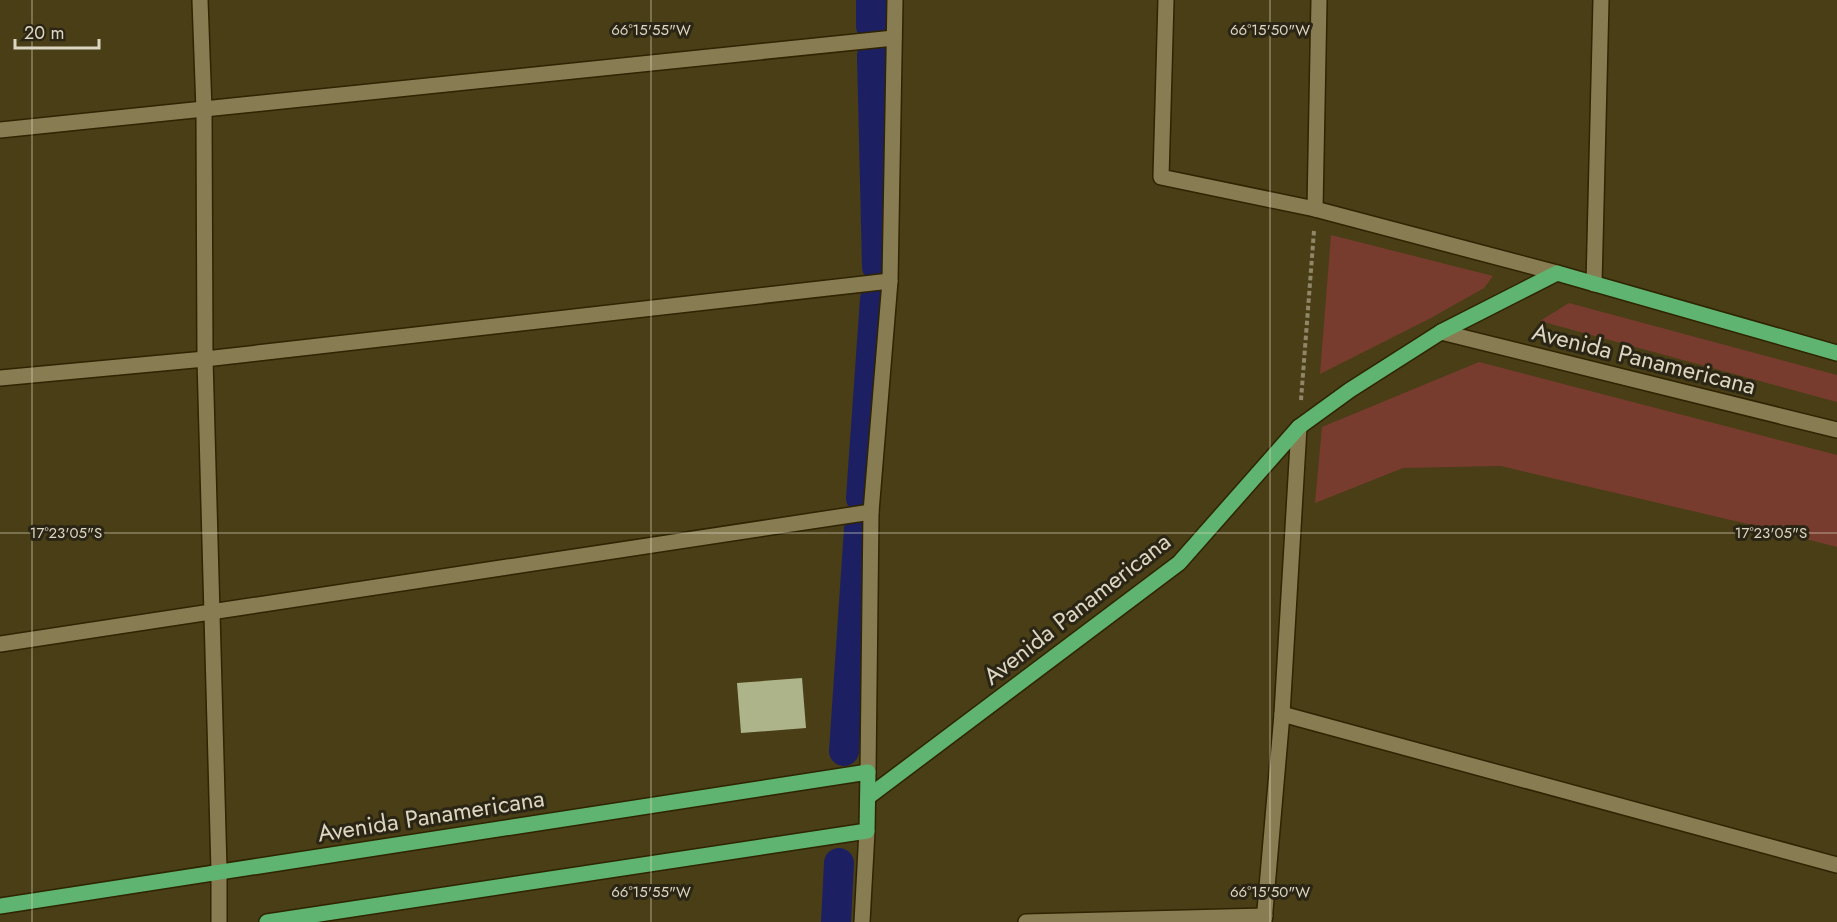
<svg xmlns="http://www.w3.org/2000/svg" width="1837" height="922" viewBox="0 0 1837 922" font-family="Jost,sans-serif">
<rect width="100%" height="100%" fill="#493e16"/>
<g fill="#783c2f">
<polygon points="1331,235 1493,276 1484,288 1431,318 1320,374"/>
<polygon points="1569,303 1837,375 1837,402 1540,321"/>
<polygon points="1479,362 1837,455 1837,547 1752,525 1501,466 1403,468 1315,503 1322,427"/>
</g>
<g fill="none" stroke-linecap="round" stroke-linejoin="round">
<g stroke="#1c2063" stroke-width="30">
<polyline points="871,26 871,0"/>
<polyline points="872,56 877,267"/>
<polyline points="861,498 875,299"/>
<polyline points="844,751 859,529"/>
<polyline points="836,922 839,863"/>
</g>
</g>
<polygon fill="#aeb489" points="802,678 806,728 741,733 737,683"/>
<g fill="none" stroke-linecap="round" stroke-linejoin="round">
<defs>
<g id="minor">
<polyline points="200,0 204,110 205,359 219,870 219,922"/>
<polyline points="1166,0 1161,177 1315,209 1557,273"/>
<polyline points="0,130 894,38"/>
<polyline points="1315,209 1319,0"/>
<polyline points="1594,284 1601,0"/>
<polyline points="1441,332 1837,430"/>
<polyline points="0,378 205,359 890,281"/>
<polyline points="0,644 871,512"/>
<polyline points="1282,714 1837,865"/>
<polyline points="868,772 871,512 890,281 895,0"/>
<polyline points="862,922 867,831"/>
<polyline points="1026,922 1265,916"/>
<polyline points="1264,922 1282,714 1299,427"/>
</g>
<g id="major">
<polyline points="868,797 1179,563 1299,427 1350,390 1441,332 1557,273 1837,353"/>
<polyline points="0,906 868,772 867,831 267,922"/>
</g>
</defs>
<use href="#minor" stroke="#2f2400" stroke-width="18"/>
<use href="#major" stroke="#2f2400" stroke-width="18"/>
<polyline stroke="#908768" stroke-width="4" stroke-dasharray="4.5 3" stroke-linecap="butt" points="1301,400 1314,231"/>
<use href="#minor" stroke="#887c53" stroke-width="15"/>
<use href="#major" stroke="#5eb470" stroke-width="15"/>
</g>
<path fill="none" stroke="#dcd6c1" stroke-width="1.5" stroke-opacity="0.45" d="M32,0v922M651,0v922M1270,0v922M0,533h1837"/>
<g text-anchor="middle" stroke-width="6" stroke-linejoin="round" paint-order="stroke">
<g font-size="24" fill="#dcd6c1" stroke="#2a2515">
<text transform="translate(1644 359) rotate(14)" y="8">Avenida Panamericana</text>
<text transform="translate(1077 609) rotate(-38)" y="8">Avenida Panamericana</text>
<text transform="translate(431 816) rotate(-9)" y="8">Avenida Panamericana</text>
</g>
</g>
<g font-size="15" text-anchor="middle" fill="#dcd6c1" stroke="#2a2515" stroke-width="6" stroke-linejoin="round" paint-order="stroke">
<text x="651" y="35">66°15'55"W</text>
<text x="1270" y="35">66°15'50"W</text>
<text x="66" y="538">17°23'05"S</text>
<text x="1771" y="538">17°23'05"S</text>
<text x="651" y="897">66°15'55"W</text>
<text x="1270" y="897">66°15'50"W</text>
</g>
<path d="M15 39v9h84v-9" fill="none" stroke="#dcd6c1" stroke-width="3"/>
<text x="24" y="39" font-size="18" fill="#dcd6c1" stroke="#2a2515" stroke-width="4.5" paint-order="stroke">20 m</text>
</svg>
